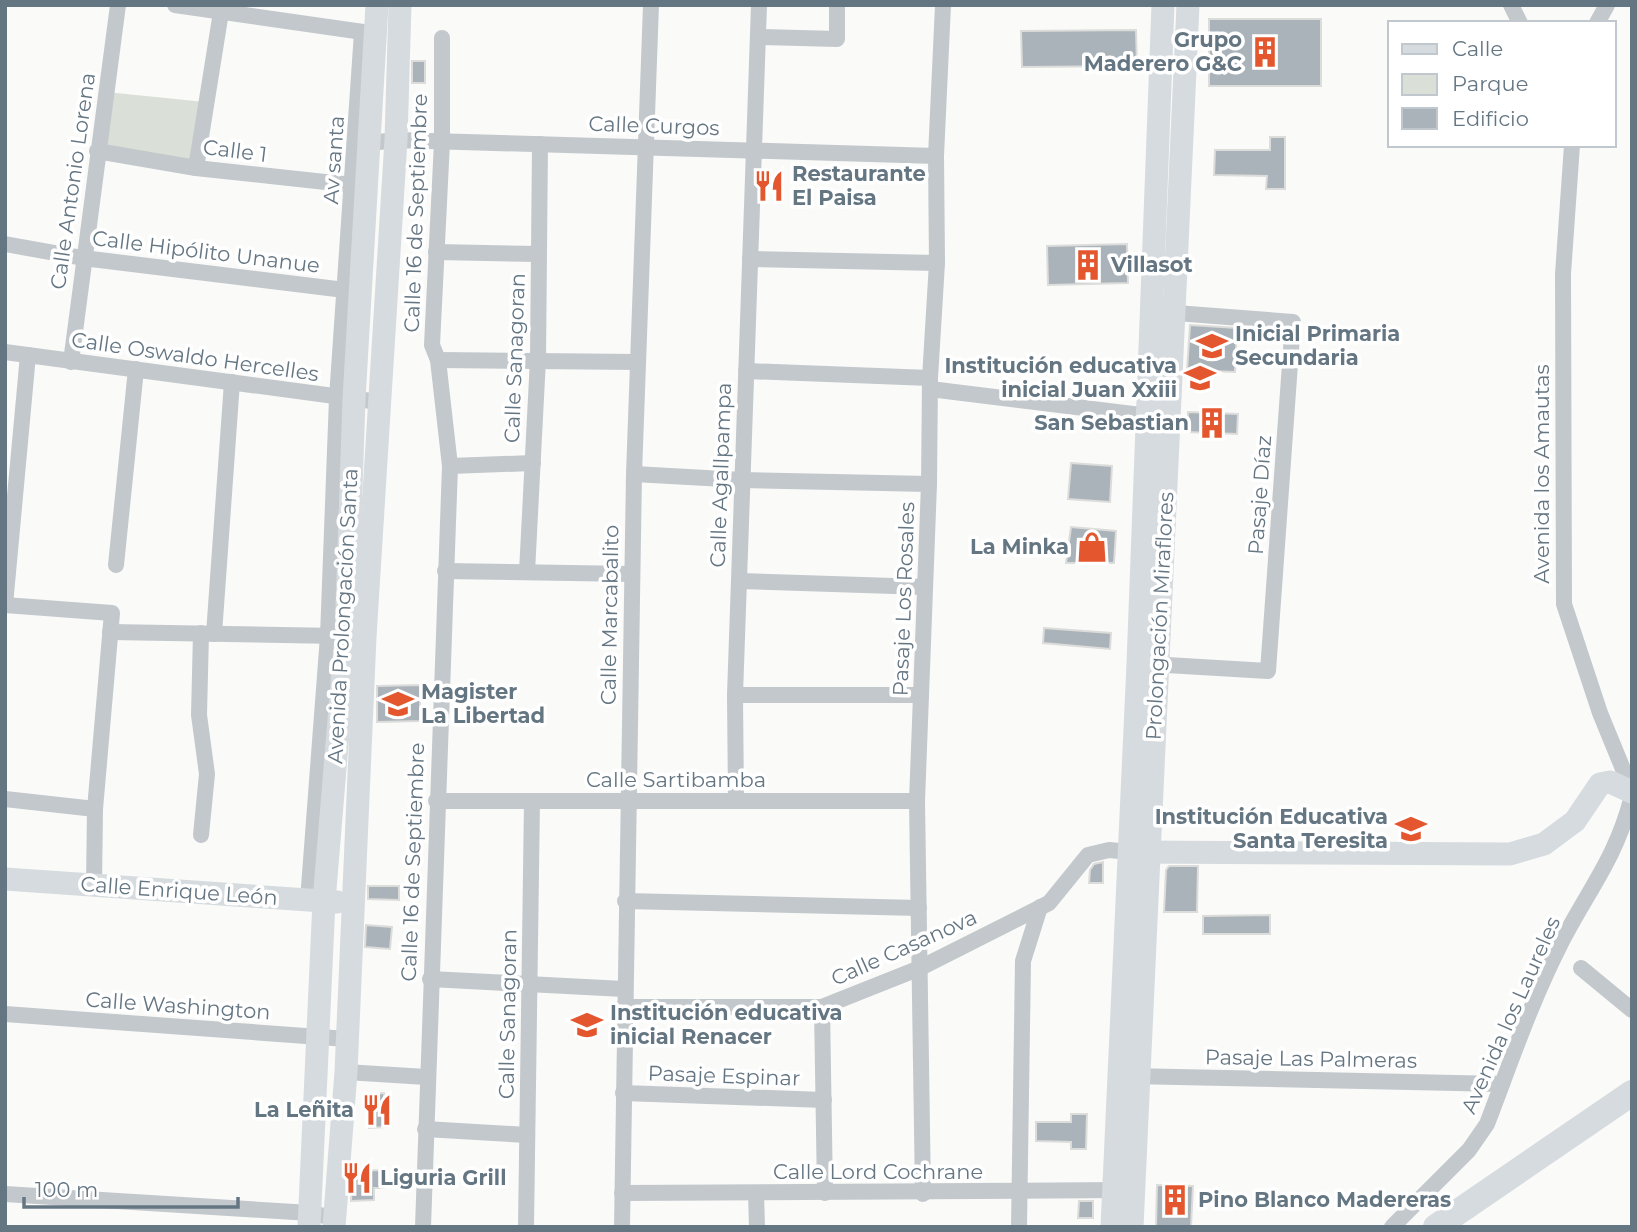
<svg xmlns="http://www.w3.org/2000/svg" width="1637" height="1232" viewBox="0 0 1637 1232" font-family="Montserrat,sans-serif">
<rect width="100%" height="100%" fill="#fafaf8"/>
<polygon fill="#dadfd7" points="106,92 205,102 196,168 97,151"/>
<g fill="#aab3b9" stroke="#dcdcda" stroke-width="2">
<rect x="1209" y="19" width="112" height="67"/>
<polygon points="1136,30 1137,66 1022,67 1021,31"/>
<rect x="412" y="61" width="13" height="22"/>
<polygon points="1270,137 1285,137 1285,189 1266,189 1267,176 1214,175 1215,150 1270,150"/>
<polygon points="1127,244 1128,283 1048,285 1047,246"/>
<polygon points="1190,325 1237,328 1235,372 1187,370"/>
<polygon points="1188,412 1238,414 1237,434 1187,432"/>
<polygon points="1071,463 1112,466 1110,502 1068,499"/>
<polygon points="1071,527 1116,531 1114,563 1066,563"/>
<polygon points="1044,628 1111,633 1110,649 1043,643"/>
<polygon points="420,685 420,721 377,722 377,686"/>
<polygon points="1103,862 1103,883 1089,883 1090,870 1094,864"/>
<polygon points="1169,866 1198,866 1197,912 1164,912 1166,870"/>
<polygon points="368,886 399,886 399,900 368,899"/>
<polygon points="1270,915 1270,934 1203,934 1203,916"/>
<polygon points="366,925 392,927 390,949 365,947"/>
<polygon points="384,1093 386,1127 369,1128 368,1094"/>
<polygon points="1071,1114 1087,1114 1086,1149 1071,1149 1071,1142 1036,1141 1036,1122 1071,1122"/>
<polygon points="383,1170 384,1188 374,1188 374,1200 351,1201 352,1171"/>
<polygon points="1157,1185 1193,1186 1191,1227 1156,1227"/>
<polygon points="1079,1201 1093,1201 1093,1218 1078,1218"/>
</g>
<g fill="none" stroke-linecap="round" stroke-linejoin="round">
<g stroke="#c3c8cc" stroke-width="16">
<polyline points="175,5 370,33"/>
<polyline points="1511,5 1520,23"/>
<polyline points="1597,23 1607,5"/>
<polyline points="758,37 837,39 837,5"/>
<polyline points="370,143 396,140 936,156"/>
<polyline points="1572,145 1563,274 1564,604 1600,713 1632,791"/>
<polyline points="97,151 196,168 362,186"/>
<polyline points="196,168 221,12"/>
<polyline points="5,244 83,258 353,291"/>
<polyline points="436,252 539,254"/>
<polyline points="750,259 937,263"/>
<polyline points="5,352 379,402"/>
<polyline points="438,360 638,362"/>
<polyline points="71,362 118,5"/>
<polyline points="746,371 930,378"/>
<polyline points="930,389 1157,417"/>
<polyline points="450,466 533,463"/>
<polyline points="634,474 742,480 929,484"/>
<polyline points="116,565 136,369"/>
<polyline points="445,571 632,574"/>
<polyline points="527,572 538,359 540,144"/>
<polyline points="739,581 925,587"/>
<polyline points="5,605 112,613 95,809 94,885"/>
<polyline points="5,605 28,355"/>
<polyline points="110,632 338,636"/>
<polyline points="214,634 232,382"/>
<polyline points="1150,664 1268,671 1293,322 1176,313"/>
<polyline points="735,695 921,695"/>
<polyline points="5,799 95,809"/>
<polyline points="436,801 917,801"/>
<polyline points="736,801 735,695 759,5"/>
<polyline points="201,835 207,774 199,715 201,633"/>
<polyline points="308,900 328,636 337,398 362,32"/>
<polyline points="625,901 919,908"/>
<polyline points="1581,968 1632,1010"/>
<polyline points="430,979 624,989"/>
<polyline points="623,1007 822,1007 920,968 1049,903 1088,855 1109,850 1130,852"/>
<polyline points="822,1007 825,1193"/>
<polyline points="5,1014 347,1039"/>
<polyline points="346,1072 426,1077"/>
<polyline points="1130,1076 1502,1084"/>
<polyline points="623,1093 824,1100"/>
<polyline points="425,1129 527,1135"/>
<polyline points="622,1193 1124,1190"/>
<polyline points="756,1193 757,1227"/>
<polyline points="5,1194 310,1213 335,1218"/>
<polyline points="923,1194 917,801 929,484 930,378 937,263 936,156 943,5"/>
<polyline points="423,1227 450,466 438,360 432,345 442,142 442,38"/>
<polyline points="526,1227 532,801"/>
<polyline points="622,1227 634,474 651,5"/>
<polyline points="1019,1227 1023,961 1040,907"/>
<path d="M1392,1227l77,-77 18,-26c23,-60 44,-122 73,-179 28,-55 56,-86 72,-149"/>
</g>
<g stroke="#d6dbdf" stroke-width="23">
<polyline points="1133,852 1510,854 1544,844 1575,821 1600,784 1610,782 1632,792"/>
<polyline points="5,879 337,902"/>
<polyline points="309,1227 324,901 346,636 354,399 377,5"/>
<polyline points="334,1227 346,1072 365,637 396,140 400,5"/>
<polyline points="1112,1227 1138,664 1163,5"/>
<polyline points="1132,1227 1188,5"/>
</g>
<polyline stroke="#d6dbdf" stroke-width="26" points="1436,1227 1632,1093"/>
</g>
<defs>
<symbol id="building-bare" viewBox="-9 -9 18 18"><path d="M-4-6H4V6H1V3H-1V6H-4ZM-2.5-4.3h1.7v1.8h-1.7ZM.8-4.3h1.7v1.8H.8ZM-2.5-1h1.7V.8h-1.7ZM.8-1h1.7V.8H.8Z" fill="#e4572e" stroke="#fff" stroke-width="2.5" paint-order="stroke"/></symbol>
<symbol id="restaurant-bare" viewBox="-9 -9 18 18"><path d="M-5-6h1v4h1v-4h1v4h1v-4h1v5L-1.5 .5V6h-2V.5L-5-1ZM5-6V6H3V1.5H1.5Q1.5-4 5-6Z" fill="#e4572e" stroke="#fff" stroke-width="2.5" paint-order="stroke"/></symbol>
<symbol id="school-bare" viewBox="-9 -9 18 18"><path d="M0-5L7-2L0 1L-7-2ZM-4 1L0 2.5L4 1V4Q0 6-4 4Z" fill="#e4572e" stroke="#fff" stroke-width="2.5" paint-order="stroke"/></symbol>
<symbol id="shop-bare" viewBox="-9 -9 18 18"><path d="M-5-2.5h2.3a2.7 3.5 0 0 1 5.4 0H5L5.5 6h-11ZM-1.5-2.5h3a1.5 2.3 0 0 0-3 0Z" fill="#e4572e" stroke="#fff" stroke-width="2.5" paint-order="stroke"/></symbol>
</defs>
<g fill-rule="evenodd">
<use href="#building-bare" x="1243" y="30" width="44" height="44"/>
<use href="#restaurant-bare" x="747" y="164" width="44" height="44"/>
<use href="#building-bare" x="1066" y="243" width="44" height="44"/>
<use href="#school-bare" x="1190" y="324" width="44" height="44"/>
<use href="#school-bare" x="1178" y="356" width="44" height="44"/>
<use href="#building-bare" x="1190" y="401" width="44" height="44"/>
<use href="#shop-bare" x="1070" y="525" width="44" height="44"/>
<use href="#school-bare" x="376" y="682" width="44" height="44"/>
<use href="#school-bare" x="1389" y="807" width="44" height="44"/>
<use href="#school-bare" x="565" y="1003" width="44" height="44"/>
<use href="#restaurant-bare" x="355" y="1088" width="44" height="44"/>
<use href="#restaurant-bare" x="335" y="1156" width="44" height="44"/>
<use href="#building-bare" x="1153" y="1178" width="44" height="44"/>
</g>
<g text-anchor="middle" stroke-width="7" stroke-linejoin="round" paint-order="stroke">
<g font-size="21" font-weight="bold" fill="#657683" stroke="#fff" text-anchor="start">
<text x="1242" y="47" text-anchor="end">Grupo<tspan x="1242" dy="24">Maderero G&amp;C</tspan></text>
<text x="792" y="181">Restaurante<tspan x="792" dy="24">El Paisa</tspan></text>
<text x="1111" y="272">Villasot</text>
<text x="1235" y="341">Inicial Primaria<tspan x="1235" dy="24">Secundaria</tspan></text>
<text x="1177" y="373" text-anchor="end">Institución educativa<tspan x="1177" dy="24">inicial Juan Xxiii</tspan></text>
<text x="1189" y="430" text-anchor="end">San Sebastian</text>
<text x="1069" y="554" text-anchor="end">La Minka</text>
<text x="421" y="699">Magister<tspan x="421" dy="24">La Libertad</tspan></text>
<text x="1388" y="824" text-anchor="end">Institución Educativa<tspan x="1388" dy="24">Santa Teresita</tspan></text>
<text x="610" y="1020">Institución educativa<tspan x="610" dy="24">inicial Renacer</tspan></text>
<text x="354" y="1117" text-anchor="end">La Leñita</text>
<text x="380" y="1185">Liguria Grill</text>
<text x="1198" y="1207">Pino Blanco Madereras</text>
</g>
<g font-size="21" fill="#657683" stroke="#fff">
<text transform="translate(654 126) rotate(2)" y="7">Calle Curgos</text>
<text transform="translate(235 151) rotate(7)" y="7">Calle 1</text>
<text transform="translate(334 160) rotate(-86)" y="7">Av santa</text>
<text transform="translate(73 181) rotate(-82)" y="7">Calle Antonio Lorena</text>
<text transform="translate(416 213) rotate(-88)" y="7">Calle 16 de Septiembre</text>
<text transform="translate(206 252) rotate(7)" y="7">Calle Hipólito Unanue</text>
<text transform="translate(195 357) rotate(8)" y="7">Calle Oswaldo Hercelles</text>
<text transform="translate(515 358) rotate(-88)" y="7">Calle Sanagoran</text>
<text transform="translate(1542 474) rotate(-90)" y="7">Avenida los Amautas</text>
<text transform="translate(721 475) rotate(-88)" y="7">Calle Agallpampa</text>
<text transform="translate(1260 495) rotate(-86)" y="7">Pasaje Díaz</text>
<text transform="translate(904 599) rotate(-88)" y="7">Pasaje Los Rosales</text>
<text transform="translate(610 615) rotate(-89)" y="7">Calle Marcabalito</text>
<text transform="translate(343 616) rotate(-87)" y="7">Avenida Prolongación Santa</text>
<text transform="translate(1160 616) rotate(-87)" y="7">Prolongación Miraflores</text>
<text x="676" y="787">Calle Sartibamba</text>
<text transform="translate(413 862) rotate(-88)" y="7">Calle 16 de Septiembre</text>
<text transform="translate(179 891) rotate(4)" y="7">Calle Enrique León</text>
<text transform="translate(904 948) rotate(-24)" y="7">Calle Casanova</text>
<text transform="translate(178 1006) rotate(4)" y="7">Calle Washington</text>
<text transform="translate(508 1014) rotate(-89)" y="7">Calle Sanagoran</text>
<text transform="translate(1511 1015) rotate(-66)" y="7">Avenida los Laureles</text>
<text transform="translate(1311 1059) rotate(1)" y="7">Pasaje Las Palmeras</text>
<text transform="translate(724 1076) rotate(2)" y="7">Pasaje Espinar</text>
<text x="878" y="1179">Calle Lord Cochrane</text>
</g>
</g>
<rect width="1637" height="1232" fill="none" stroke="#657683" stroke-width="14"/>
<rect x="1388" y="21" width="228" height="126" fill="#ffffff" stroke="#c1c8cd" stroke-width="2"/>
<rect x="1402" y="44" width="35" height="10" fill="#d6dbdf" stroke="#c1c8cd" stroke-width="2"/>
<text x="1452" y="56" font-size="21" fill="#657683">Calle</text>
<rect x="1402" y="74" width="35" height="21" fill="#dadfd7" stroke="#c1c8cd" stroke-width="2"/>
<text x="1452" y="91" font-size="21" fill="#657683">Parque</text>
<rect x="1402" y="108" width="35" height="21" fill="#aab3b9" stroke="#c1c8cd" stroke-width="2"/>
<text x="1452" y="126" font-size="21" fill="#657683">Edificio</text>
<path d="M24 1197v10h214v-10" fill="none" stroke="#657683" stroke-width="3.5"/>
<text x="35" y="1197" font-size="21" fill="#657683" stroke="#ffffff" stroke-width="5" paint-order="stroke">100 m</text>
</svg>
